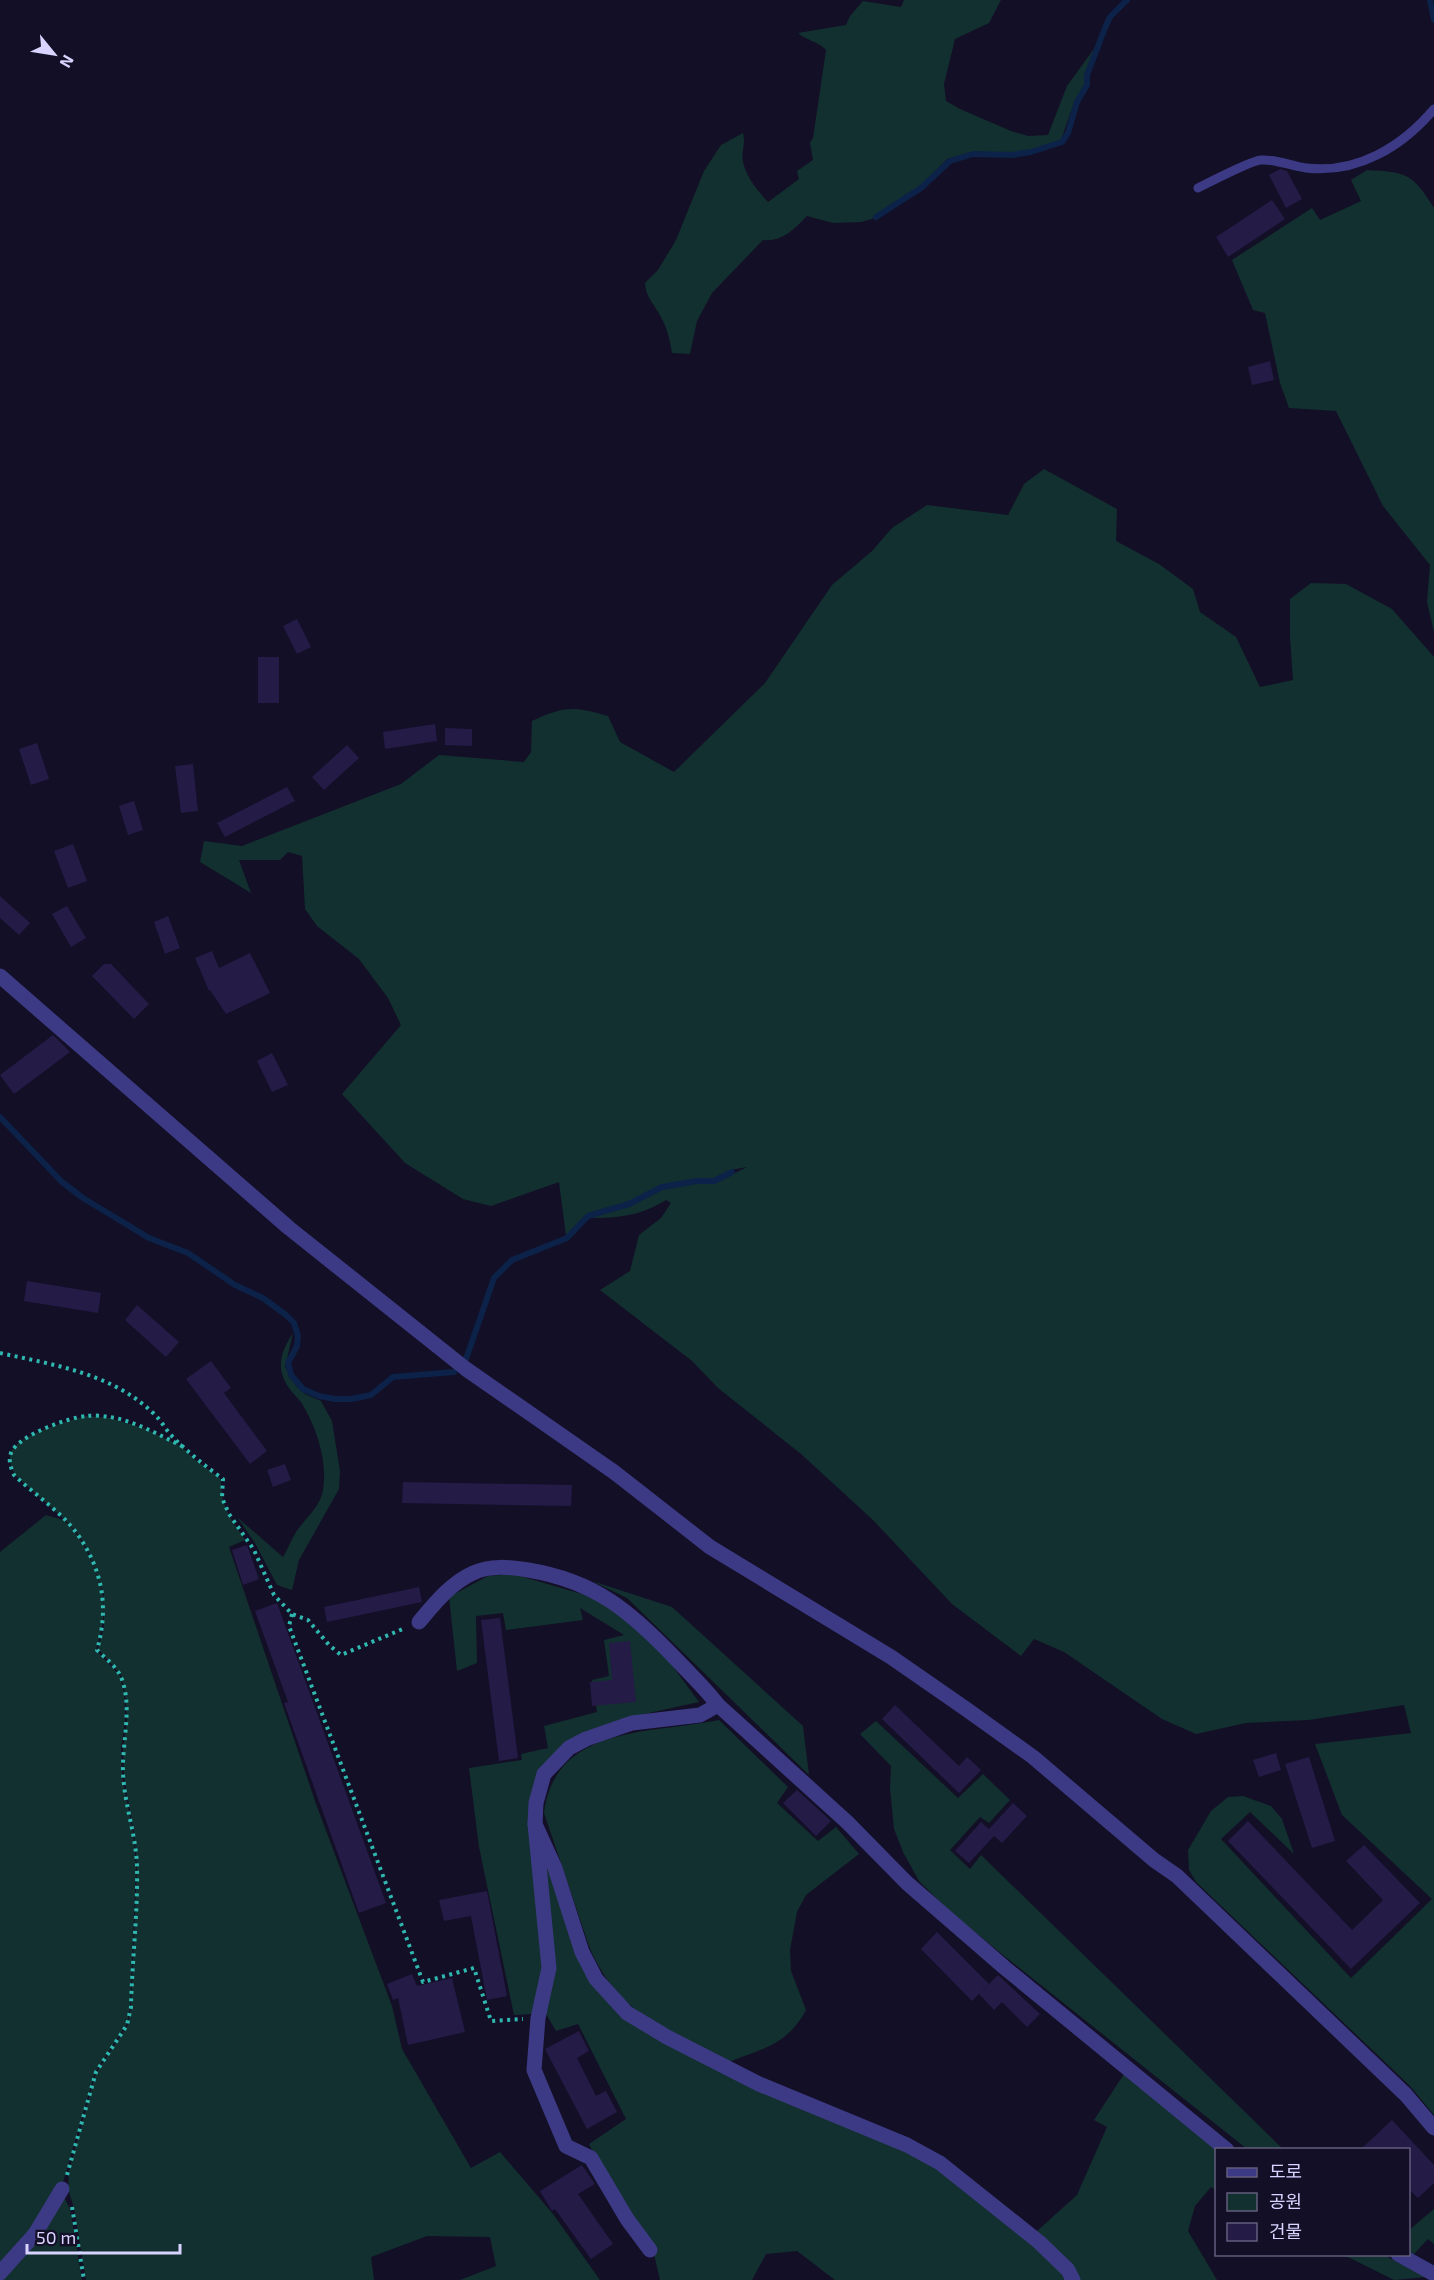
<svg xmlns="http://www.w3.org/2000/svg" width="1434" height="2280" viewBox="0 0 1434 2280" font-family="'Exo 2','Noto Sans KR',sans-serif">
<rect width="100%" height="100%" fill="#130f26"/>
<g fill="#12302f">
<path d="M904,0h97l-12,23 -34,16 -11,45 2,17 14,8 51,22 17,5 20,-1 19,-49 29,-40 -11,29 1,9 -11,16 -14,40 -29,10 -25,3 -35,-1 -25,7 -28,29 -47,31 -11,3 -28,1 -26,-7c-13,13 -24,26 -44,24l-51,53 -15,28 -7,33 -18,-1c-2,-14 -6,-29 -14,-41 -6,-11 -12,-15 -13,-29l13,-13 18,-30 28,-69 17,-26 22,-12c3,10 -2,19 0,29 3,15 15,29 25,40l31,-23 -2,-8 16,-11 -3,-17 3,-5 13,-88c-8,-9 -19,-9 -28,-17l48,-8 4,-9 13,-15 38,6z"/>
<path d="M1367,170c40,2 46,4 67,38v424l-7,-30 3,-37 -47,-59 -47,-95 -47,-3 -9,-25 -15,-70 -12,-3 -21,-50 80,-52 8,12 41,-19 -10,-21z"/>
<path d="M1044,469l73,40 -1,32 43,23 34,25 7,23 36,25 24,50 33,-7 -3,-44v-37l21,-16 35,1 46,25 42,48v1458l-24,-29 -214,-204 -7,-12 -1,-20 23,-39 17,-14 15,-1 28,10 11,13 12,35 -44,-42 -29,27 130,139 81,-79 -90,-84 -27,-71 96,-11 -7,-28 -95,15 -63,3 -50,11 -34,-15 -98,-67 -30,-13 -13,17 -69,-52 -79,-84 -72,-66 -83,-66 -26,-27 -92,-71 30,-19 9,-36 22,-17 10,-15 -5,-3c-25,16 -48,18 -76,18l40,-13 33,-16 35,-6h17l32,-16 -16,3 -17,9h-17l-36,7 -33,16 -41,13 -21,21 -7,-54 -68,24 -28,-7 -58,-36 -63,-69 59,-69 -13,-27 -29,-39 -42,-33 -12,-17 -3,-53 -14,-4 -8,8h-41l12,33 -51,-31 4,-21 38,5 159,-62 38,-29 85,7 7,-10 1,-31c33,-15 41,-15 76,-5l12,26 54,30 91,-89 67,-98 40,-34 20,-23 35,-23 81,10 16,-31z"/>
<path d="M293,1333l-8,34 11,19 9,8 16,7 11,20 8,50 -1,18 -40,71 -7,30 -15,-5 -22,-42 -18,-26 46,40c5,-8 8,-17 13,-25 9,-14 24,-24 27,-42 5,-29 -7,-64 -22,-88 -4,-5 -9,-9 -12,-14 -14,-20 -8,-37 4,-55z"/>
<path d="M86,1416l23,2 35,10 37,18 12,12 28,21c0,29 9,38 24,61l-16,7 87,257 76,202 10,43 69,119 29,-16 53,62 47,66h-140l36,-14 -6,-29 -63,-1 -56,21 3,23h-288l-12,-72 -6,-19 1,-18 27,-98 32,-48 3,-18 6,-140 -3,-35 -10,-55 -1,-28 4,-29 -2,-27 -4,-18 -23,-26 6,-21v-34l-15,-41 -11,-19 -13,-14 -50,-45c-3,-7 -7,-15 -4,-23 8,-18 57,-31 75,-36z"/>
<path d="M46,1515c5,2 13,3 18,6 17,11 35,54 39,74 3,19 -2,37 -7,55l24,26 4,17 1,27 -4,29 1,28 11,55 3,36 -6,139 -3,17 -32,48 -34,117 -61,81v-718z"/>
<polygon points="513,1574 582,1594 611,1607 663,1653 699,1702 626,1718 540,1775 543,1969 532,2014 514,2015 479,1847 469,1768 522,1760 521,1754 548,1748 544,1726 597,1712 592,1680 609,1676 604,1640 624,1635 580,1608 583,1620 506,1630 503,1613 476,1616 477,1663 457,1671 449,1597 488,1576"/>
<polygon points="592,1581 672,1607 803,1726 809,1775 627,1598"/>
<path d="M719,1720l69,67 -11,16 41,38 18,-14 23,27 -53,41 -9,17 -7,38 1,21 15,39c-18,34 -43,39 -77,52 -61,-29 -113,-50 -140,-116l-45,-133c11,-89 109,-79 175,-93z"/>
<polygon points="876,1721 958,1798 983,1774 1010,1800 989,1823 980,1817 950,1850 970,1869 981,1855 1283,2149 1247,2149 993,1947 947,1909 919,1881 903,1852 894,1829 890,1788 891,1766 860,1734"/>
<polygon points="544,1856 571,1930 623,2015 909,2149 1037,2243 1069,2280 835,2280 797,2251 766,2254 752,2280 660,2280 653,2250 601,2169 589,2144 626,2119 578,2024 556,2031 543,2009"/>
<polygon points="1124,2074 1216,2150 1216,2190 1211,2187 1195,2206 1188,2231 1217,2280 1079,2280 1036,2232 1077,2195 1107,2127 1094,2120"/>
<polygon points="64,2197 70,2209 82,2280 2,2280"/>
<polygon points="1434,2209 1434,2244 1428,2239 1413,2255 1409,2252 1408,2231"/>
<polygon points="1344,2255 1384,2255 1426,2277 1394,2280"/>
</g>
<g fill="none" stroke-linecap="round" stroke-linejoin="round">
<g stroke="#0c2248" stroke-width="6">
<polyline points="1430,0 1434,20"/>
<polyline points="876,217 921,188 950,161 973,154 1012,155 1031,152 1062,142 1068,133 1077,102 1087,85 1087,75 1105,28 1110,17 1127,0"/>
<polyline points="0,1117 62,1182 83,1198 149,1238 188,1253 235,1285 263,1298 286,1315 294,1323 298,1336 297,1346 288,1363 291,1375 303,1389 319,1396 335,1399 351,1399 371,1395 393,1377 454,1372"/>
<polyline points="466,1359 494,1278 512,1260 567,1238 588,1216 629,1204 662,1187 697,1181 714,1181 732,1172"/>
</g>
</g>
<g fill="#241b47">
<polygon points="1280,169 1287,171 1302,199 1286,208 1269,175"/>
<polygon points="1272,200 1285,219 1228,257 1216,237"/>
<polygon points="1270,361 1274,380 1252,385 1248,367"/>
<polygon points="297,619 311,647 297,654 283,626"/>
<rect x="258" y="657" width="21" height="46"/>
<polygon points="435,724 437,741 385,749 383,732"/>
<polygon points="445,728 472,729 472,746 445,745"/>
<polygon points="37,743 49,779 31,785 19,749"/>
<polygon points="347,745 359,758 324,790 312,777"/>
<polygon points="193,764 198,811 181,813 175,766"/>
<polygon points="287,787 295,801 225,837 217,823"/>
<polygon points="134,801 143,830 128,835 119,806"/>
<polygon points="73,844 87,881 68,888 54,851"/>
<polygon points="0,896 30,923 19,935 0,918"/>
<polygon points="67,906 86,938 71,947 52,914"/>
<polygon points="168,916 180,948 165,954 154,922"/>
<polygon points="212,951 219,968 250,953 270,993 226,1014 210,990 209,991 195,958"/>
<polygon points="104,964 111,964 149,1004 134,1019 92,976"/>
<polygon points="53,1035 70,1052 14,1094 0,1075"/>
<polygon points="272,1053 288,1085 272,1092 257,1061"/>
<polygon points="27,1281 101,1293 98,1313 24,1301"/>
<polygon points="137,1305 179,1342 166,1357 125,1320"/>
<polygon points="211,1361 231,1388 224,1393 267,1451 250,1464 186,1379"/>
<polygon points="285,1464 291,1480 273,1487 267,1470"/>
<polygon points="403,1482 572,1485 571,1506 402,1503"/>
<polygon points="247,1545 259,1579 243,1585 232,1550"/>
<polygon points="419,1587 422,1602 327,1622 324,1607"/>
<polygon points="277,1603 386,1903 359,1913 284,1703 288,1702 255,1611"/>
<polygon points="500,1618 518,1758 499,1761 481,1620"/>
<polygon points="630,1641 636,1702 592,1706 590,1682 612,1680 609,1643"/>
<polygon points="895,1705 959,1766 967,1757 981,1770 959,1793 882,1719"/>
<polygon points="1276,1753 1281,1770 1259,1777 1253,1760"/>
<polygon points="1309,1757 1335,1841 1312,1848 1285,1764"/>
<polygon points="797,1790 831,1821 816,1836 783,1803"/>
<polygon points="1013,1803 1027,1816 1002,1843 994,1836 969,1863 955,1851 981,1822 989,1829"/>
<polygon points="1248,1821 1352,1930 1383,1900 1346,1861 1364,1845 1420,1903 1351,1969 1228,1841"/>
<polygon points="487,1891 507,1996 487,2000 471,1916 444,1921 439,1900"/>
<polygon points="937,1932 989,1984 972,2001 921,1949"/>
<polygon points="412,1974 417,1986 452,1978 465,2032 408,2045 398,1998 393,2000 387,1984"/>
<polygon points="998,1975 1040,2014 1027,2027 1002,2002 994,2010 979,1994"/>
<polygon points="579,2031 589,2051 577,2058 596,2096 606,2091 617,2112 587,2129 545,2049"/>
<polygon points="1392,2120 1434,2165 1434,2183 1418,2198 1408,2188 1408,2150 1360,2150"/>
<polygon points="582,2165 595,2184 578,2194 613,2244 591,2259 555,2209 552,2211 540,2191"/>
</g>
<g fill="none" stroke-linecap="round" stroke-linejoin="round">
<g stroke="#2fb8b0" stroke-width="4" stroke-dasharray="3 4.5" stroke-linecap="butt">
<path d="M0,1353c55,12 115,21 156,63 5,5 9,12 14,18 16,17 34,31 53,45l-1,19 7,16 25,36 20,45 18,19 16,6 21,25 12,10 64,-27"/>
<polyline points="292,1614 289,1626 423,1982 474,1968 491,2021 523,2019"/>
<path d="M67,2175l29,-103 31,-47 4,-18c1,-46 7,-94 6,-141 -1,-32 -13,-62 -14,-94 -1,-30 10,-66 -2,-95 -4,-10 -17,-20 -24,-27 12,-42 6,-79 -19,-115 -16,-23 -43,-40 -64,-60 -3,-7 -6,-14 -3,-22 6,-17 58,-36 76,-37 7,-1 16,0 23,1 25,4 49,18 72,29"/>
<polyline points="72,2207 84,2280"/>
</g>
<path stroke="#3d3a85" stroke-width="9" d="M1198,188c12,-6 52,-27 63,-28 15,-1 30,6 45,8 51,6 96,-21 128,-59"/>
<g stroke="#3d3a85" stroke-width="15">
<polyline points="0,976 289,1228 466,1369 614,1472 710,1547 891,1657 966,1709 1033,1757 1154,1860 1177,1876 1406,2095 1434,2128"/>
<path d="M419,1622c16,-19 32,-39 54,-49 17,-8 37,-6 55,-3 67,11 102,41 147,88 15,16 30,30 43,47l129,117 60,61 98,85 222,182"/>
<polyline points="535,1824 555,1868 582,1952 596,1979 627,2013 667,2037 759,2084 907,2145 940,2163 1039,2242 1068,2270 1073,2280"/>
<polyline points="650,2250 627,2219 591,2158 566,2146 534,2070 538,2018 549,1968 535,1824 536,1803 544,1774 569,1748 586,1739 632,1723 700,1715 718,1705"/>
<polyline points="1398,2254 1434,2274"/>
<polyline points="0,2273 35,2234 62,2189"/>
</g>
</g>
<rect x="1215" y="2148" width="195" height="108" fill="#130f26" stroke="#625e7d" stroke-width="1.5"/>
<rect x="1227" y="2168" width="30" height="9" fill="#3d3a85" stroke="#625e7d" stroke-width="1.5"/>
<text x="1269" y="2178" font-size="18" fill="#d9d4ff">도로</text>
<rect x="1227" y="2193" width="30" height="18" fill="#12302f" stroke="#625e7d" stroke-width="1.5"/>
<text x="1269" y="2208" font-size="18" fill="#d9d4ff">공원</text>
<rect x="1227" y="2223" width="30" height="18" fill="#241b47" stroke="#625e7d" stroke-width="1.5"/>
<text x="1269" y="2238" font-size="18" fill="#d9d4ff">건물</text>
<g transform="translate(54 54) rotate(120)" stroke="#130f26" stroke-width="4.5" paint-order="stroke">
<path d="M0-4.5L10 22L0 15L-10 22Z" fill="#d9d4ff"/>
<text y="-9" font-size="16" font-weight="bold" text-anchor="middle" fill="#d9d4ff">N</text>
</g>
<path d="M27 2244v9h153v-9" fill="none" stroke="#d9d4ff" stroke-width="3"/>
<text x="36" y="2244" font-size="18" fill="#d9d4ff" stroke="#130f26" stroke-width="4.5" paint-order="stroke">50 m</text>
</svg>
